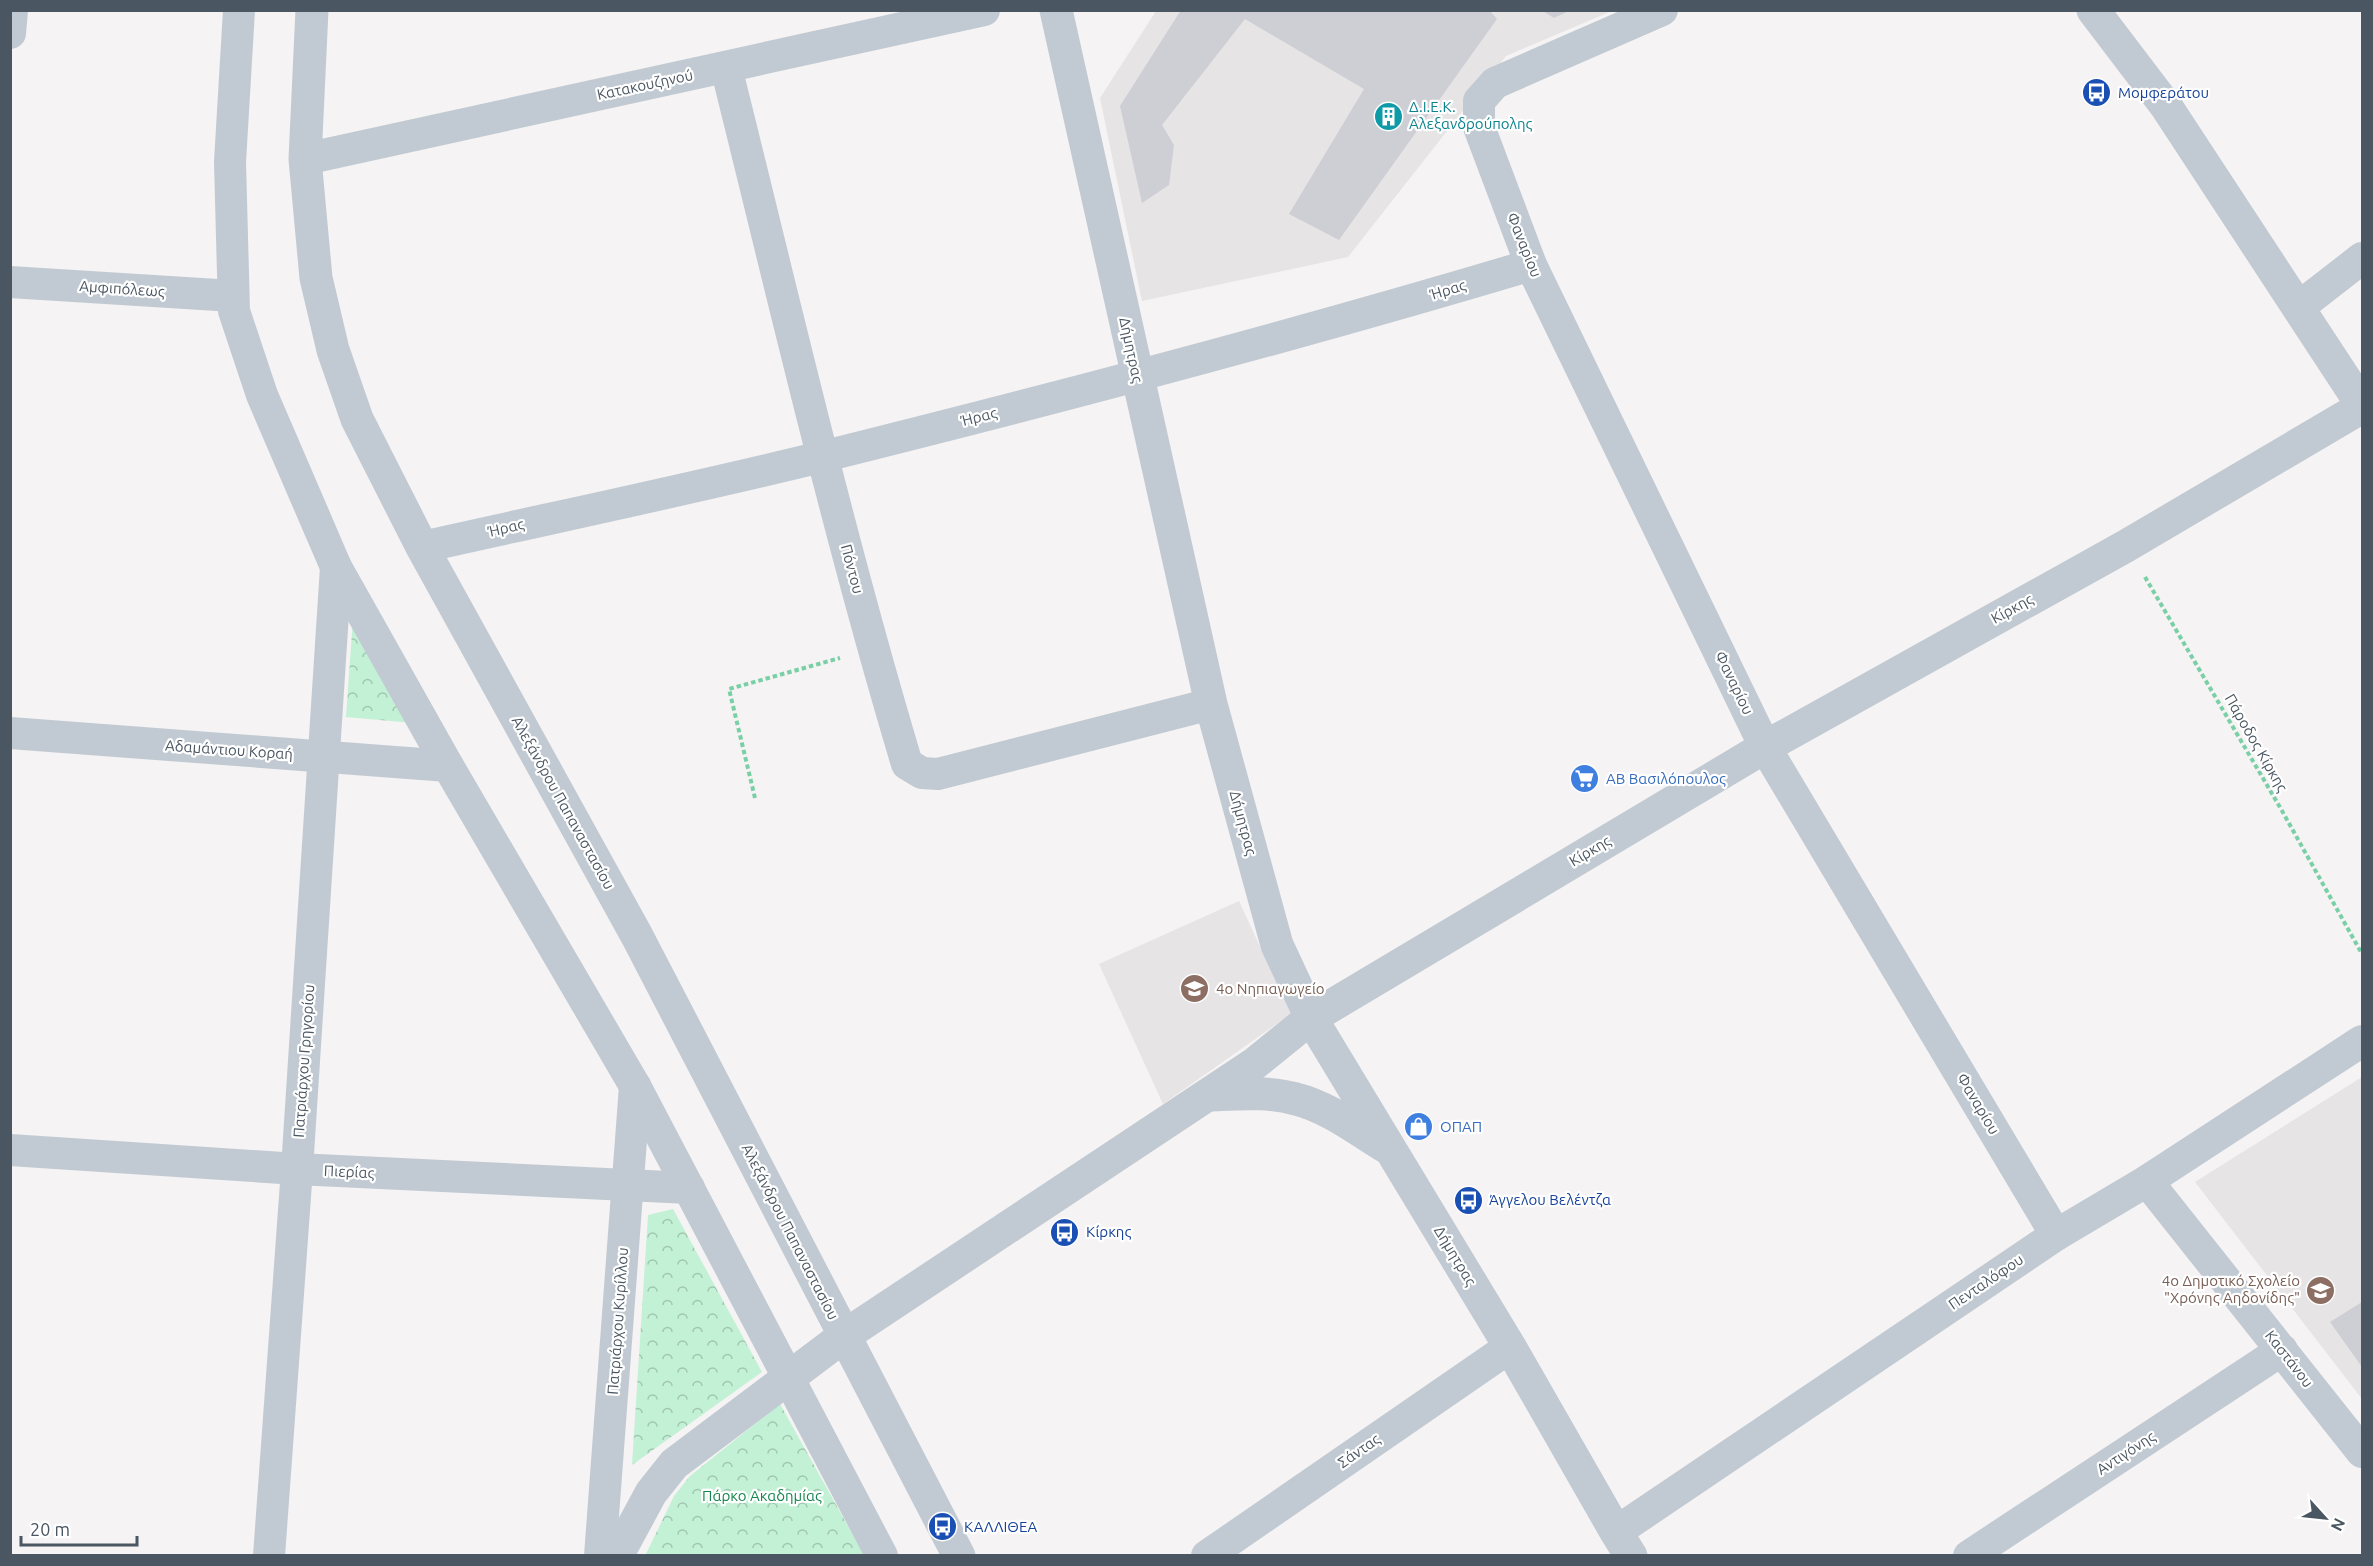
<svg xmlns="http://www.w3.org/2000/svg" width="2373" height="1566" viewBox="0 0 2373 1566" font-family="Ubuntu,sans-serif">
<defs>
<pattern id="park-crowns" width="20" height="18" patternUnits="userSpaceOnUse" patternTransform="scale(1.5)"><rect width="20" height="18" fill="#c3f1d5"/><path d="M2 6a3 3 0 1 1 6 0M12 15a3 3 0 1 1 6 0" fill="none" stroke="#a0c6b0"/></pattern>
</defs>
<rect width="100%" height="100%" fill="#f5f3f3"/>
<g fill="#e6e4e5">
<polygon points="1156,11 1612,11 1506,56 1348,257 1142,301 1100,98"/>
<polygon points="1239,901 1291,1014 1163,1104 1099,964"/>
<polygon points="2362,1077 2362,1399 2195,1182"/>
</g>
<g fill="url(#park-crowns)">
<polygon points="353,618 424,724 346,717"/>
<polygon points="673,1209 762,1372 632,1465 648,1215"/>
<polygon points="780,1404 864,1555 645,1556 674,1496 690,1476"/>
</g>
<g fill="#cdcfd5">
<polygon points="1181,10 1489,10 1497,19 1339,240 1289,214 1364,89 1245,19 1162,125 1174,145 1169,185 1142,203 1120,106"/>
<polygon points="1541,10 1571,10 1554,18"/>
<polygon points="2362,1302 2362,1367 2330,1322"/>
</g>
<g fill="none" stroke-linecap="round" stroke-linejoin="round">
<g stroke="#7ad0a6" stroke-width="4" stroke-dasharray="4.5 3" stroke-linecap="butt">
<polyline points="2145,577 2281,809 2362,954"/>
<polyline points="755,798 729,689 840,658"/>
</g>
<g stroke="#c1cad2" stroke-width="32">
<polyline points="239,10 230,162 234,311 262,395 336,567 448,766 635,1086 882,1556"/>
<polyline points="1662,10 1495,83 1479,101 1479,127 1531,265 1765,747 2056,1235"/>
<polyline points="10,33 12,10"/>
<path d="M726,67c58,233 112,467 181,697l15,9 16,1 273,-70"/>
<polyline points="305,159 984,10"/>
<polyline points="10,282 233,296"/>
<polyline points="2299,307 2362,258"/>
<path d="M422,547c134,-30 269,-58 403,-91 237,-59 472,-121 706,-191"/>
<polyline points="10,733 448,766"/>
<polyline points="10,1150 297,1169 689,1188"/>
<polyline points="2147,1181 2362,1452"/>
<polyline points="1616,1532 2056,1235 2147,1181 2362,1041"/>
<polyline points="269,1556 297,1169 336,567"/>
<polyline points="600,1556 635,1086"/>
<polyline points="1207,1556 1510,1347"/>
<polyline points="1969,1556 2282,1350"/>
</g>
<g stroke="#c1cad2" stroke-width="33">
<polyline points="312,10 305,159 316,278 333,350 357,419 422,547 637,936 959,1556"/>
<polyline points="1056,10 1211,704 1277,945 1311,1018 1510,1347 1616,1532 1631,1556"/>
<polyline points="2093,10 2166,106 2362,405"/>
<path d="M1208,1095c29,-1 59,-4 88,4 32,8 62,31 90,48"/>
<polyline points="617,1556 651,1493 674,1464 844,1336 1254,1064 1311,1018 1765,747 2126,546 2362,407"/>
</g>
</g>
<defs>
<symbol id="bus-disc" viewBox="-11 -11 22 22"><circle r="9.5" fill="#1a4fb4" stroke="#fff"/><path d="M-5-6H5V4H4V6H2V4H-2V6H-4V4H-5ZM-3.5-4V0h7V-4ZM-3.5 1.2v1.5H-2V1.2ZM2 1.2v1.5H3.5V1.2Z" fill="#fff"/></symbol>
<symbol id="building-disc" viewBox="-11 -11 22 22"><circle r="9.5" fill="#0f9aa8" stroke="#fff"/><path d="M-4-6H4V6H1V3H-1V6H-4ZM-2.5-4.3h1.7v1.8h-1.7ZM.8-4.3h1.7v1.8H.8ZM-2.5-1h1.7V.8h-1.7ZM.8-1h1.7V.8H.8Z" fill="#fff"/></symbol>
<symbol id="supermarket-disc" viewBox="-11 -11 22 22"><circle r="9.5" fill="#3f7fe0" stroke="#fff"/><path d="M-6-5.5h2.5l.6 2H6L4.5 2H-2.5L-4.4-4H-6ZM-1.5 3.2a1.3 1.3 0 1 0 .1 0ZM3 3.2a1.3 1.3 0 1 0 .1 0Z" fill="#fff"/></symbol>
<symbol id="school-disc" viewBox="-11 -11 22 22"><circle r="9.5" fill="#8d6e63" stroke="#fff"/><path d="M0-5L7-2L0 1L-7-2ZM-4 1L0 2.5L4 1V4Q0 6-4 4Z" fill="#fff"/></symbol>
<symbol id="shop-disc" viewBox="-11 -11 22 22"><circle r="9.5" fill="#3f7fe0" stroke="#fff"/><path d="M-5-2.5h2.3a2.7 3.5 0 0 1 5.4 0H5L5.5 6h-11ZM-1.5-2.5h3a1.5 2.3 0 0 0-3 0Z" fill="#fff"/></symbol>
</defs>
<g fill-rule="evenodd">
<use href="#bus-disc" x="2080" y="76" width="33" height="33"/>
<use href="#building-disc" x="1372" y="100" width="33" height="33"/>
<use href="#supermarket-disc" x="1568" y="762" width="33" height="33"/>
<use href="#school-disc" x="1178" y="972" width="33" height="33"/>
<use href="#shop-disc" x="1402" y="1110" width="33" height="33"/>
<use href="#bus-disc" x="1452" y="1184" width="33" height="33"/>
<use href="#bus-disc" x="1048" y="1216" width="33" height="33"/>
<use href="#school-disc" x="2304" y="1274" width="33" height="33"/>
<use href="#bus-disc" x="926" y="1510" width="33" height="33"/>
</g>
<g text-anchor="middle" stroke-width="4.5" stroke-linejoin="round" paint-order="stroke">
<g font-size="15" fill="#4a5661" stroke="#fff">
<text transform="translate(645 85) rotate(-12)" y="5">Κατακουζηνού</text>
<text transform="translate(1524 245) rotate(68)" y="5">Φαναρίου</text>
<text transform="translate(122 289) rotate(4)" y="5">Αμφιπόλεως</text>
<text transform="translate(1448 290) rotate(-17)" y="5">Ήρας</text>
<text transform="translate(1131 350) rotate(78)" y="5">Δήμητρας</text>
<text transform="translate(979 417) rotate(-14)" y="5">Ήρας</text>
<text transform="translate(506 528) rotate(-13)" y="5">Ήρας</text>
<text transform="translate(852 569) rotate(75)" y="5">Πόντου</text>
<text transform="translate(2012 609) rotate(-29)" y="5">Κίρκης</text>
<text transform="translate(1734 683) rotate(64)" y="5">Φαναρίου</text>
<text transform="translate(2256 743) rotate(60)" y="5">Πάροδος Κίρκης</text>
<text transform="translate(229 750) rotate(4)" y="5">Αδαμάντιου Κοραή</text>
<text transform="translate(563 803) rotate(61)" y="5">Αλεξάνδρου Παπαναστασίου</text>
<text transform="translate(1243 823) rotate(75)" y="5">Δήμητρας</text>
<text transform="translate(1590 851) rotate(-31)" y="5">Κίρκης</text>
<text transform="translate(304 1061) rotate(-86)" y="5">Πατριάρχου Γρηγορίου</text>
<text transform="translate(1978 1104) rotate(59)" y="5">Φαναρίου</text>
<text transform="translate(349 1172) rotate(3)" y="5">Πιερίας</text>
<text transform="translate(790 1232) rotate(63)" y="5">Αλεξάνδρου Παπαναστασίου</text>
<text transform="translate(1455 1256) rotate(59)" y="5">Δήμητρας</text>
<text transform="translate(1986 1282) rotate(-34)" y="5">Πενταλόφου</text>
<text transform="translate(618 1321) rotate(-86)" y="5">Πατριάρχου Κυρίλλου</text>
<text transform="translate(2289 1359) rotate(52)" y="5">Καστάνου</text>
<text transform="translate(1359 1451) rotate(-35)" y="5">Σάντας</text>
<text transform="translate(2126 1453) rotate(-33)" y="5">Αντιγόνης</text>
</g>
<g font-size="15" fill="#164399" stroke="#fff" text-anchor="start">
<text x="2118" y="98">Μομφεράτου</text>
<text x="1489" y="1205">Άγγελου Βελέντζα</text>
<text x="1086" y="1237">Κίρκης</text>
<text x="964" y="1532">ΚΑΛΛΙΘΕΑ</text>
</g>
<g font-size="15" fill="#0d838f" stroke="#fff" text-anchor="start">
<text x="1409" y="112">Δ.Ι.Ε.Κ.<tspan x="1409" dy="17">Αλεξανδρούπολης</tspan></text>
</g>
<g font-size="15" fill="#366cbe" stroke="#fff" text-anchor="start">
<text x="1606" y="784">ΑΒ Βασιλόπουλος</text>
<text x="1440" y="1132">ΟΠΑΠ</text>
</g>
<g font-size="15" fill="#785e54" stroke="#fff" text-anchor="start">
<text x="1216" y="994">4ο Νηπιαγωγείο</text>
<text x="2300" y="1286" text-anchor="end">4ο Δημοτικό Σχολείο<tspan x="2300" dy="17">"Χρόνης Αηδονίδης"</tspan></text>
</g>
<g font-size="15" fill="#17864f" stroke="#fff">
<text x="762" y="1501">Πάρκο Ακαδημίας</text>
</g>
</g>
<rect width="2373" height="1566" fill="none" stroke="#4a5661" stroke-width="24"/>
<g transform="translate(2325 1518) rotate(117)" stroke="#ffffff" stroke-width="4.5" paint-order="stroke">
<path d="M0-4.5L10 22L0 15L-10 22Z" fill="#4a5661"/>
<text y="-9" font-size="16" font-weight="bold" text-anchor="middle" fill="#4a5661">N</text>
</g>
<path d="M21 1536v9h116v-9" fill="none" stroke="#4a5661" stroke-width="3"/>
<text x="30" y="1536" font-size="18" fill="#4a5661" stroke="#ffffff" stroke-width="4.5" paint-order="stroke">20 m</text>
</svg>
